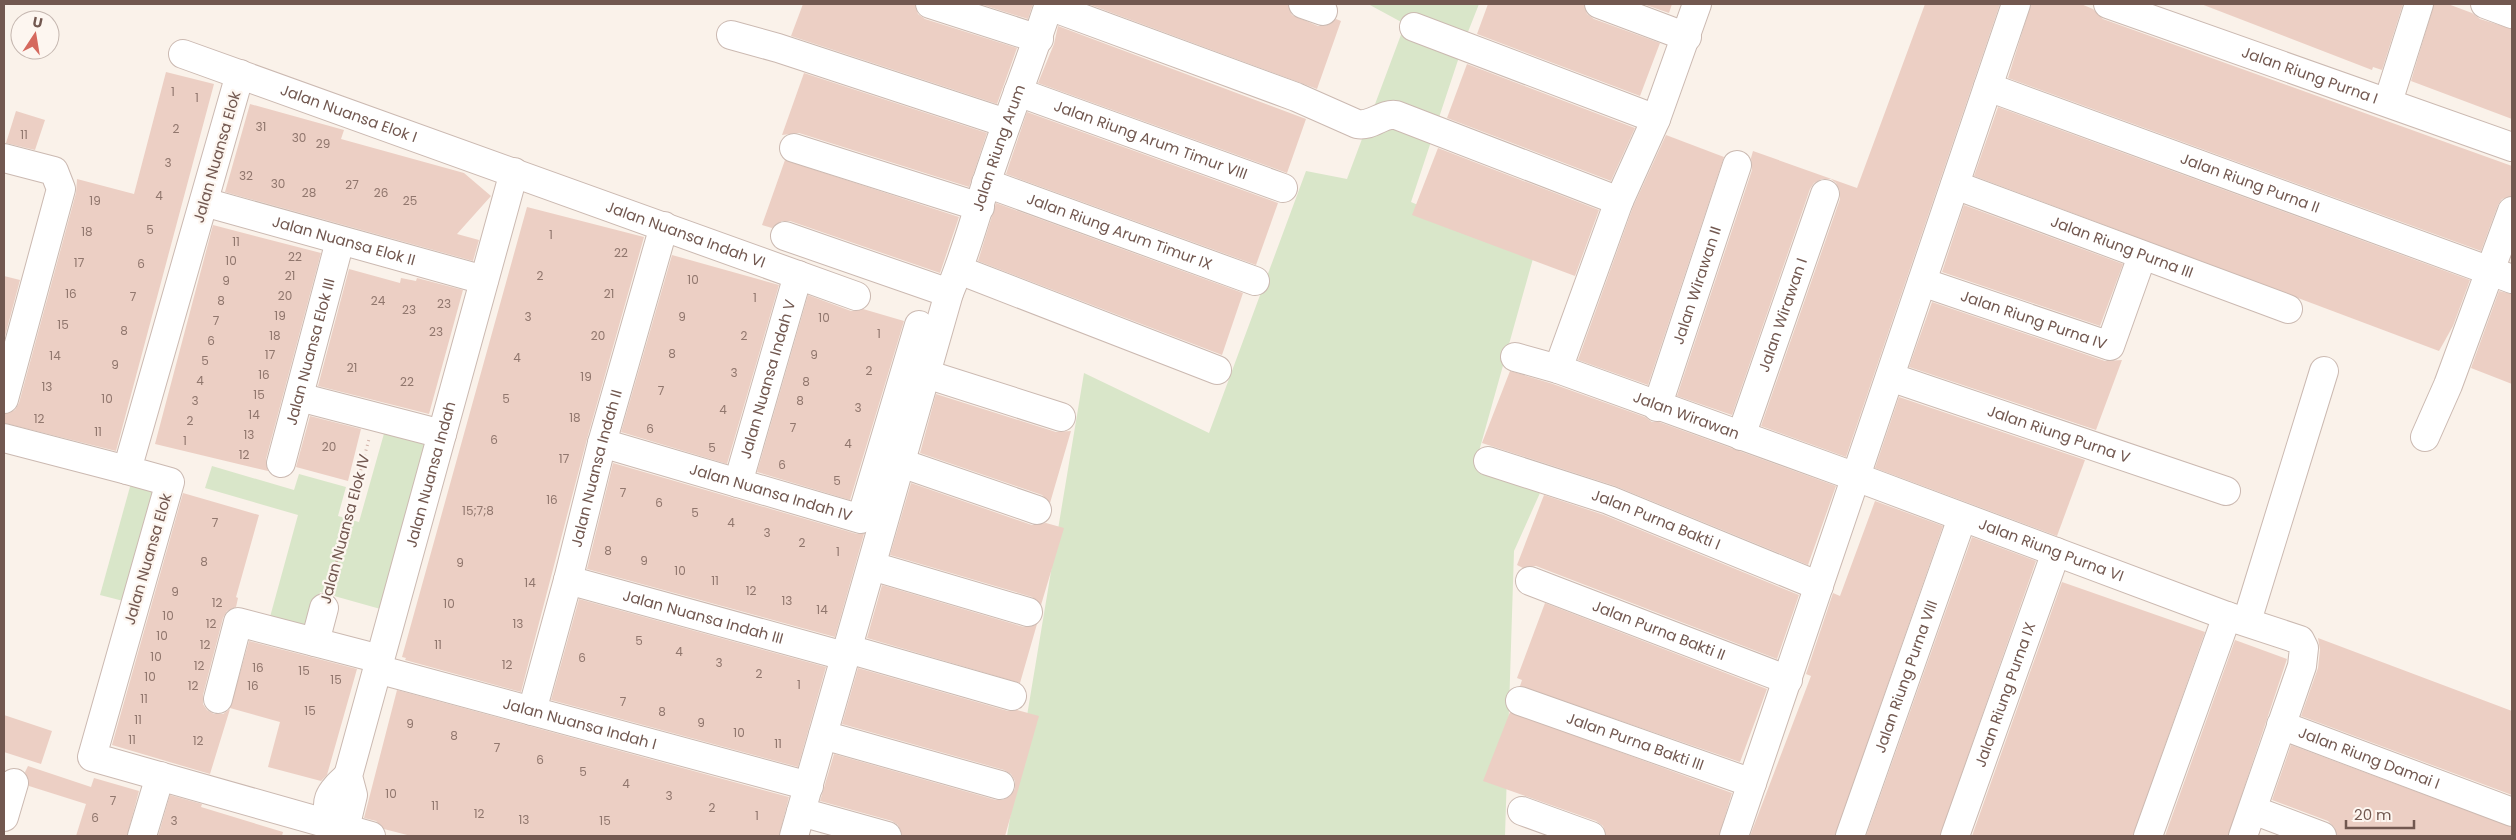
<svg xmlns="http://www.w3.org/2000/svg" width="2516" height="840" viewBox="0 0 2516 840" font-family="Poppins,sans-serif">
<rect width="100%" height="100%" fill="#faf2ea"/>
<g fill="#d9e6c9">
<polygon points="1368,4 1479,4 1464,42 1411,202 1534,255 1476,462 1544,484 1514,551 1505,836 1007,836 1084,373 1209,433 1306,171 1347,179 1405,24"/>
<polygon points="385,430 431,443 384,610 320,592 310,628 270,617 298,515 205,488 212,466 294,490 299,474 346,487 338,516 359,522"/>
<polygon points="133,476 163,484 131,603 100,595"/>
</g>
<g fill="#eccfc4">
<polygon points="803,4 915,4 918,14 925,19 1017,48 997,104 791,36"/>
<polygon points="980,4 1033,4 1028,19"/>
<polygon points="1088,4 1288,4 1292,15 1318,26 1326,26 1336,19 1341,21 1317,89"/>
<polygon points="1488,4 1584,4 1587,14 1594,19 1660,43 1640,96 1477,34"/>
<polygon points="1643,4 1672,4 1669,13"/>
<polygon points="1925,4 2000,4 1846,457 1761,426 1840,199 1840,191 1836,183 1831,179 1822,179 1814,183 1810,189 1732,415 1677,396 1752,170 1751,158 1753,151 1857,188"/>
<polygon points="2031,4 2081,4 2093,9 2103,19 2512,166 2512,196 2502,199 2498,205 2481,251 2008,78"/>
<polygon points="2201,4 2403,4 2382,70 2373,67 2372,70"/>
<polygon points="2434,4 2448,4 2472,13 2480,19 2512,29 2512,119 2411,81"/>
<polygon points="1058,26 1306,119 1287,173 1038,83 1054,44"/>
<polygon points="1467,64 1635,128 1611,181 1447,118"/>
<polygon points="166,72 214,84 116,451 4,423 4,414 15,410 19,403 76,193 77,179 134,194"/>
<polygon points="804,73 987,133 969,187 799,133 782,135"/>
<polygon points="250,104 344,130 341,139 464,173 491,196 457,234 479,240 473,261 225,192"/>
<polygon points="1998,107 2470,280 2453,326 2439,351 1974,176"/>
<polygon points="16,111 45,120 35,150 6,143"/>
<polygon points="1027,112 1278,203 1256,265 1006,174"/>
<polygon points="1666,135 1724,157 1648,385 1578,360 1633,207"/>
<polygon points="1438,148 1599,210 1575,276 1412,215"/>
<polygon points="785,160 959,217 940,273 790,221 782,221 772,228 762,225"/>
<polygon points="996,203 1243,293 1222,355 978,261"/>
<polygon points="1964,205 2123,264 2100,326 1942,272"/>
<polygon points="527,207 644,237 587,439 521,692 405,660 406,658 402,657"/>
<polygon points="213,225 321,253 266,459 268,471 155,444"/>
<polygon points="672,255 779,285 727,464 621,432"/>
<polygon points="349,269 400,283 401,278 416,281 417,278 463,290 429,414 318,386"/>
<polygon points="4,276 20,280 4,340"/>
<polygon points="2499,291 2512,294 2512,384 2471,368"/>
<polygon points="808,295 851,311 863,309 904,321 850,500 757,472"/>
<polygon points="1932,302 2105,361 2122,360 2096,430 1909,367"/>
<polygon points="1510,371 1553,384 1645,417 1652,422 1659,422 1836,486 1808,565 1615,486 1482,443"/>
<polygon points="936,394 1056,432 1071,431 1050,503 1042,495 920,453"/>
<polygon points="1899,397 2085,460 2057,536 1875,468"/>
<polygon points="310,416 361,429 348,481 296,467"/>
<polygon points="613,463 857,534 864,534 835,637 587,569"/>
<polygon points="911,483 1032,525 1046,523 1064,528 1041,605 1032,597 890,555"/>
<polygon points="183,493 259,515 236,597 238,598 236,607 227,611 223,618 203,695 203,704 207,710 214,714 223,714 230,709 210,774 112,745"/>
<polygon points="1544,495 1604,515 1799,595 1777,659 1536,566 1523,568 1517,565"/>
<polygon points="1875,501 1943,526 1835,836 1750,836 1811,676 1806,674 1833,593 1840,596"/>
<polygon points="1972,537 2036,561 1940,836 1866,836"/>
<polygon points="2062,582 2205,632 2133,836 1972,836"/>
<polygon points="882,585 1024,627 1031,627 1037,624 1020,683 867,638"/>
<polygon points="579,599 826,667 798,767 551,700"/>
<polygon points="1545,603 1767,689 1740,762 1520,686 1522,680 1517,678"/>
<polygon points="2318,638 2512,711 2512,795 2301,716 2318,668 2320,650"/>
<polygon points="2235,640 2287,659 2228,836 2165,836"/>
<polygon points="249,641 357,669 327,775 321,781 268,767 280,722 230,708"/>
<polygon points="858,668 1008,711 1017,710 1039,716 1005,836 902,836 898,825 892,821 820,801 834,754 996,800 1003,800 1010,796 1015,789 1015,781 1011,774 1004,770 842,724"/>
<polygon points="397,690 789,797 779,836 411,836 384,829 376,821 364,818"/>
<polygon points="1510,712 1732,793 1719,836 1606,836 1603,826 1596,821 1483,781"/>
<polygon points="4,715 52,731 41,764 4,752"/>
<polygon points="2291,745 2512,827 2512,836 2337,836 2334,827 2328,821 2272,800"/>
<polygon points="28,766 91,787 94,778 139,791 127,836 76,836 86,804 29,786 25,772"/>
<polygon points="170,795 202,804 201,807 283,832 282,836 158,836"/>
</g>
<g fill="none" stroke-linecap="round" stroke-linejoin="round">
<defs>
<g id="minor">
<polyline points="930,4 1039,39"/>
<polyline points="1303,4 1323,11"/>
<polyline points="1599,4 1687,37"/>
<path id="s1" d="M2108,4l404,143"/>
<polyline points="2485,4 2512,14"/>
<path d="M1049,6l247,91 61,27c15,3 25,-11 39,-9l223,86"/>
<polyline points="1414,27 1656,119"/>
<polyline points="731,35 778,48 1006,123"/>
<path id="s2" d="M183,54l673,242"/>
<polyline points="240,74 127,470 170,482 92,757 371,836"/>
<path id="s3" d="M1988,87l524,192"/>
<path id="s4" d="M1018,92l265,96"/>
<polyline points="2388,102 2419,4"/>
<polyline points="794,148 980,207"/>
<polyline points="4,158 54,171 61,189 4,399"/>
<path id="s5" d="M986,183l269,98"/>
<path id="s6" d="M1955,185l333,124"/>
<path id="s7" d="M204,202l280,78"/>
<polyline points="785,236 949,293"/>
<polyline points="959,270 1217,370"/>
<path id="s8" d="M1922,282l188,64 32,-90"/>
<path id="s9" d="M1515,357l43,12 298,108 371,139 73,24 4,8 -2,18 -59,170"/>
<polyline points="1558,369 1619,201 1656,119 1697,4"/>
<polyline points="926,374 1061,417"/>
<path id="s10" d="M1890,377l336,114"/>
<polyline points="299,397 442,434"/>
<path id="s11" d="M1657,407l80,-242"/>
<path id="s12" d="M1741,436l84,-242"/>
<polyline points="2425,437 2448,385 2512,211"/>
<polyline points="4,438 127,470"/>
<path id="s13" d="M602,443l259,76 58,-194"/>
<path id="s14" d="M1488,461l121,39 210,86"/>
<path id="s15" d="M281,463l59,-222"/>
<polyline points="901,463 1037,510"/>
<path id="s16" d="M738,483l60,-208"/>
<polyline points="872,566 1028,612"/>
<path id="s17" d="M568,580l269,74 11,-5 164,47"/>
<path id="s18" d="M1530,581l258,99"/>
<polyline points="2247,621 2324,371"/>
<polyline points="315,642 324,608"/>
<path id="s19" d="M377,669l432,117"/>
<polyline points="218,699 238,622 380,659"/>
<path id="s20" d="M1520,701l232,82"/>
<path id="s21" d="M532,711l36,-131 34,-137 62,-217"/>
<path id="s22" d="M2281,725l231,87"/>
<polyline points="823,735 1000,785"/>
<polyline points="2253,810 2322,836"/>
<polyline points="1522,811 1591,836"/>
<polyline points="801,812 887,836"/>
<polyline points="4,817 14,783"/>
<path id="s23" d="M333,826l15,-10 5,-21 -5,-19 166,-604"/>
<path d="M333,826c-11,-25 -4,-33 15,-50"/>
<polyline points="142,836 160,776"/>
<path id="s24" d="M794,836l155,-543c18,-42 29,-87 44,-130 18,-54 39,-106 56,-159"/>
<polyline points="1734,836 2016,4"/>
<path id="s25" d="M1850,836l112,-318"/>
<path id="s26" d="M1955,836l101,-284"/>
<polyline points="2148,836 2227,616"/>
</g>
</defs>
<use href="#minor" stroke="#cbb9b1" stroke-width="30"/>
<polyline stroke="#d1b2a7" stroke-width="3" stroke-dasharray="1 4" stroke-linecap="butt" points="330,586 369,439"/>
<use href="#minor" stroke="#fff" stroke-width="28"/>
</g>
<g text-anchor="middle" stroke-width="4.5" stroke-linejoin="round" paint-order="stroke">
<g font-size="12" fill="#90766d">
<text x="173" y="96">1</text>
<text x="197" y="102">1</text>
<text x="261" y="131">31</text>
<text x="176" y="133">2</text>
<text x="24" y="139">11</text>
<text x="299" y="142">30</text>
<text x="323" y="148">29</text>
<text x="168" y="167">3</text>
<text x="246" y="180">32</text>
<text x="278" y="188">30</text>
<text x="352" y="189">27</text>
<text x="309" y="197">28</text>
<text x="381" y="197">26</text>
<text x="159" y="200">4</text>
<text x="95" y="205">19</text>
<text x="410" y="205">25</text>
<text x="150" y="234">5</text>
<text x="87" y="236">18</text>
<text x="551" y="239">1</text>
<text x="236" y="246">11</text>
<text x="621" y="257">22</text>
<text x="295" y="261">22</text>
<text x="231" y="265">10</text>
<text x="79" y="267">17</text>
<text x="141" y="268">6</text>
<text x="290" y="280">21</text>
<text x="540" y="280">2</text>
<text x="693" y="284">10</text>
<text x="226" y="285">9</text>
<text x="71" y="298">16</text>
<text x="609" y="298">21</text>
<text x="285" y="300">20</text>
<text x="133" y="301">7</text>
<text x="755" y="302">1</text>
<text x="221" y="305">8</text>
<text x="378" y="305">24</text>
<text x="444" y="308">23</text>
<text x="409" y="314">23</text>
<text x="280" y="320">19</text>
<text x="528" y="321">3</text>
<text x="682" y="321">9</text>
<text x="824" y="322">10</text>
<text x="216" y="325">7</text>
<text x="63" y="329">15</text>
<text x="124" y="335">8</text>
<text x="436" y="336">23</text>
<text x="879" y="338">1</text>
<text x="275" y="340">18</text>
<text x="598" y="340">20</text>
<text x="744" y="340">2</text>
<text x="211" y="345">6</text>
<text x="672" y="358">8</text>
<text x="270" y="359">17</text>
<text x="814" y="359">9</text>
<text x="55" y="360">14</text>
<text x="517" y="362">4</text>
<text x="205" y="365">5</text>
<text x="115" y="369">9</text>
<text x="352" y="372">21</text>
<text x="869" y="375">2</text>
<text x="734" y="377">3</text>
<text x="264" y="379">16</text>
<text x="586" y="381">19</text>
<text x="200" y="385">4</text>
<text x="407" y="386">22</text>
<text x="806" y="386">8</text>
<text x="47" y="391">13</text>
<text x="661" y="395">7</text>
<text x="259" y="399">15</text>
<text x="107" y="403">10</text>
<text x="506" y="403">5</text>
<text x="195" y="405">3</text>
<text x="800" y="405">8</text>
<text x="858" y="412">3</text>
<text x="723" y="414">4</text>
<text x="254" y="419">14</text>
<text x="575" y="422">18</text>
<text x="39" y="423">12</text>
<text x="190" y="425">2</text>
<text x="793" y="432">7</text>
<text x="650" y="433">6</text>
<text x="98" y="436">11</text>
<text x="249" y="439">13</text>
<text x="494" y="444">6</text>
<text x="185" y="445">1</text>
<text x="848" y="448">4</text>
<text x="329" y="451">20</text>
<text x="712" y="452">5</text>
<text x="244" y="459">12</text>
<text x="564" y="463">17</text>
<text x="782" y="469">6</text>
<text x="837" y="485">5</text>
<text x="623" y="497">7</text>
<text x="552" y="504">16</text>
<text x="659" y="507">6</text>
<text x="478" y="515">15;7;8</text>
<text x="695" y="517">5</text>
<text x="215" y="527">7</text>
<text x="731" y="527">4</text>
<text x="767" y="537">3</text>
<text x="802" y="547">2</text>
<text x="608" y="555">8</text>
<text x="838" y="556">1</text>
<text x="644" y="565">9</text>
<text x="204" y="566">8</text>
<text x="460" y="567">9</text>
<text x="680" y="575">10</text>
<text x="715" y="585">11</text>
<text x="530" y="587">14</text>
<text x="751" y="595">12</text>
<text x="175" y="596">9</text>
<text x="787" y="605">13</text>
<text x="217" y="607">12</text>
<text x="449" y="608">10</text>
<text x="822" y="614">14</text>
<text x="168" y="620">10</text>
<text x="211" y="628">12</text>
<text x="518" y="628">13</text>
<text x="162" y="640">10</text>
<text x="639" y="645">5</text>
<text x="205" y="649">12</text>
<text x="438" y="649">11</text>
<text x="679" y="656">4</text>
<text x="156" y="661">10</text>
<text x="582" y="662">6</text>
<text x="719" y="667">3</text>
<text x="507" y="669">12</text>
<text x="199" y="670">12</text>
<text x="258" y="672">16</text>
<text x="304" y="675">15</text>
<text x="759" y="678">2</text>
<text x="150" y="681">10</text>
<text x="336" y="684">15</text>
<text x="799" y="689">1</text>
<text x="193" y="690">12</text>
<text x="253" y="690">16</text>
<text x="144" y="703">11</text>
<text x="623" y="706">7</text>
<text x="310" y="715">15</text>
<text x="662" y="716">8</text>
<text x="138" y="724">11</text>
<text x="701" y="727">9</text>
<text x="410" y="728">9</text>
<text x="739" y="737">10</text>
<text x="454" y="740">8</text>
<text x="132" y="744">11</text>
<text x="198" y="745">12</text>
<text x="778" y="748">11</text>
<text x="497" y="752">7</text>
<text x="540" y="764">6</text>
<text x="583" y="776">5</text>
<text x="626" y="788">4</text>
<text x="391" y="798">10</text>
<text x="669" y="800">3</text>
<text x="113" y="805">7</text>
<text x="435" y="810">11</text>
<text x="712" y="812">2</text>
<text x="479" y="818">12</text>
<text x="757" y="820">1</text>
<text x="95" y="822">6</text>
<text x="524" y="824">13</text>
<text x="174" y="825">3</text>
<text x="605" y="825">15</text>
</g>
<g font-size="15" fill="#725850" stroke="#fdf6f0">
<text dy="5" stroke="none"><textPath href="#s1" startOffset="214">Jalan Riung Purna I</textPath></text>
<text dy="5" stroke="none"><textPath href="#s2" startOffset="176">Jalan Nuansa Elok I</textPath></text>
<text dy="5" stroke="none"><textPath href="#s4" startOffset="141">Jalan Riung Arum Timur VIII</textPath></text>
<text dy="5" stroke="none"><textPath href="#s24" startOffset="718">Jalan Riung Arum</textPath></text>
<text transform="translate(217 157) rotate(-74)" y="5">Jalan Nuansa Elok</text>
<text dy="5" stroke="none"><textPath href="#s3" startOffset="279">Jalan Riung Purna II</textPath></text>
<text dy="5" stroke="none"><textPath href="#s5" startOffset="142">Jalan Riung Arum Timur IX</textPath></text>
<text dy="5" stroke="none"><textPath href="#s2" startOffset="534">Jalan Nuansa Indah VI</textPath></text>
<text dy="5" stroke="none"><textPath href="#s7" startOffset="145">Jalan Nuansa Elok II</textPath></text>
<text dy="5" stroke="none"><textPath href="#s6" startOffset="178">Jalan Riung Purna III</textPath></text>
<text dy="5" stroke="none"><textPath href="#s11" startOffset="128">Jalan Wirawan II</textPath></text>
<text dy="5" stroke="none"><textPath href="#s12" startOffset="128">Jalan Wirawan I</textPath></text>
<text dy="5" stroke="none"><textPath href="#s8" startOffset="118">Jalan Riung Purna IV</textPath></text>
<text dy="5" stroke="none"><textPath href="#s15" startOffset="115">Jalan Nuansa Elok III</textPath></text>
<text dy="5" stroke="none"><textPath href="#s16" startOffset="108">Jalan Nuansa Indah V</textPath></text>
<text dy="5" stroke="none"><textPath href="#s9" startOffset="181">Jalan Wirawan</textPath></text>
<text dy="5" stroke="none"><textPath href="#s10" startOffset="178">Jalan Riung Purna V</textPath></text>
<text dy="5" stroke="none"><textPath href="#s21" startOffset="251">Jalan Nuansa Indah II</textPath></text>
<text dy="5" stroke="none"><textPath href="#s23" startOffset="372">Jalan Nuansa Indah</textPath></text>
<text dy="5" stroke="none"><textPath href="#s13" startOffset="176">Jalan Nuansa Indah IV</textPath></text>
<text dy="5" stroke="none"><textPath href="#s14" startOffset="178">Jalan Purna Bakti I</textPath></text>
<text transform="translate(345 529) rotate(-75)" y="5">Jalan Nuansa Elok IV</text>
<text dy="5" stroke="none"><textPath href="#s9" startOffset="570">Jalan Riung Purna VI</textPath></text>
<text transform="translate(148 559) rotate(-74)" y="5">Jalan Nuansa Elok</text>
<text dy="5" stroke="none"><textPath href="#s17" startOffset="140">Jalan Nuansa Indah III</textPath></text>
<text dy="5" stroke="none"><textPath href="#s18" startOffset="138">Jalan Purna Bakti II</textPath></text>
<text dy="5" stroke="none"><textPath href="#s25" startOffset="169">Jalan Riung Purna VIII</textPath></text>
<text dy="5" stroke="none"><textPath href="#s26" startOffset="150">Jalan Riung Purna IX</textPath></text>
<text dy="5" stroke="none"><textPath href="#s19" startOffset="210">Jalan Nuansa Indah I</textPath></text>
<text dy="5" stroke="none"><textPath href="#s20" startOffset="122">Jalan Purna Bakti III</textPath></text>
<text dy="5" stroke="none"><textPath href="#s22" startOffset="94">Jalan Riung Damai I</textPath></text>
</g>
</g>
<rect width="2516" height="840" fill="none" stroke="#725850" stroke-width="10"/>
<g transform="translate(35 35) rotate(12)"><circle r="24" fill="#fdf6f0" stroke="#c5b7b0"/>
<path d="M0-4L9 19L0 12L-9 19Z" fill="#d5695e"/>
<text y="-8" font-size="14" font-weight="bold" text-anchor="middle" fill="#725850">U</text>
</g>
<path d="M2346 820v8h68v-8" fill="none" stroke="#725850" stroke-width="2.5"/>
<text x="2354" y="820" font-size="15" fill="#725850" stroke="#fdf6f0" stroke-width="4" paint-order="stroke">20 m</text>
</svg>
